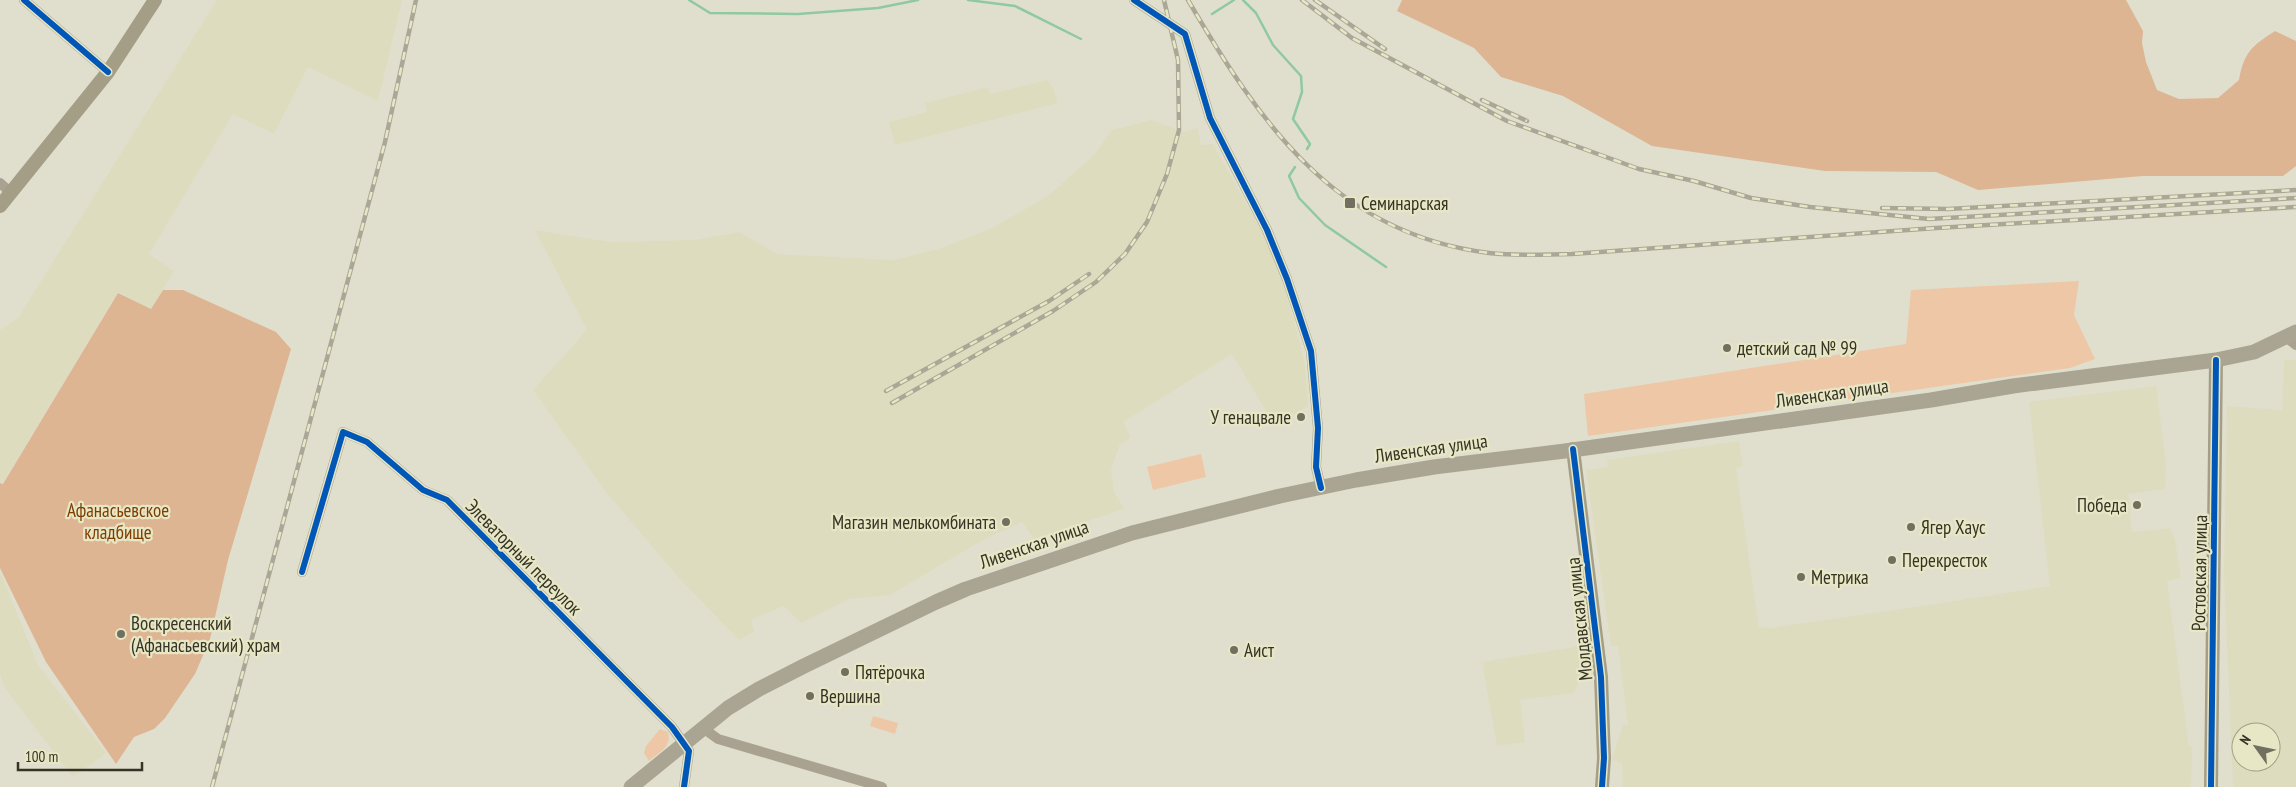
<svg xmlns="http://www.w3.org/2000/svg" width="2296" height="787" viewBox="0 0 2296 787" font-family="'PT Sans Narrow',sans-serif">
<rect width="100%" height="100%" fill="#e0dfcd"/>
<g fill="#dedcbe" fill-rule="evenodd">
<polygon points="217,0 402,0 378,101 308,67 274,134 233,114 149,254 174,271 151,309 118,292 3,483 0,482 0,330 18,318"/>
<polygon points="1048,80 1054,90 1058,103 895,145 889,122 927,112 925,103 988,87 990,94"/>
<polygon points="1152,120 1183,132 1198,128 1201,145 1213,144 1264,235 1281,276 1298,336 1305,364 1308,406 1274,425 1232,354 1123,422 1131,438 1120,444 1111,470 1114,492 1124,509 1034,539 1022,522 981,541 890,595 849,599 801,623 784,606 751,620 754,632 739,640 679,578 606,492 533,390 587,330 535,230 610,242 694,240 740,232 777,254 894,260 938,249 990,229 1048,196 1094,155 1112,130"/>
<path d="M2284,360h12v427h-63l-9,-213 3,-168 55,4zM2241,732h30v30h-30z"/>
<polygon points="2156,386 2166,464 2165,489 2128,494 2132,532 2170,528 2175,539 2181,578 2167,581 2189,746 2192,747 2191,787 1623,787 1622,763 1612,760 1623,724 1628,725 1618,646 1611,646 1586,470 1608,467 1607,460 1739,441 1743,466 1736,468 1759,627 1770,628 1942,603 2050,586 2029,402"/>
<polygon points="0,572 38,665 106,753 73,777 5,688 0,674"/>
<polygon points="1580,646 1584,667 1574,693 1520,700 1525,742 1497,746 1482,662"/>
</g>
<g fill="#eec7a6">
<polygon points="2079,281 2074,315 2095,359 2070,368 1588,436 1584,394 1906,344 1911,290"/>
<polygon points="1201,454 1206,477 1153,490 1147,467"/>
<polygon points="873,716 898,723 895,734 870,726"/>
<path d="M660,729l8,3c4,15 -8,20 -19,29l-5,-8 2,-7z"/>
</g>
<g fill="#deb593">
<path d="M1402,0h724l17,31 -1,12 4,19 11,28 22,9 39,-1 21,-18c5,-28 13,-34 36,-49l21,10v125l-13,10h-140l-165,14 -42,-18 -111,-1 -173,-25 -89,-50 -62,-19 -27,-29 -77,-37z"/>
<polygon points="163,290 183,290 276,332 291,349 228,560 210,639 195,674 165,718 154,729 134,737 116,764 46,662 0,568 0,483 3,484 118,293 151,309"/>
</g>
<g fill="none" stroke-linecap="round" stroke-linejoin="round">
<g stroke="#90c9a1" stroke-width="2.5">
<polyline points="689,0 710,13 798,14 878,8 918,0"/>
<polyline points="968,0 1015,6 1081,39"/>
<polyline points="1243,0 1256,13 1273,45 1301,76 1302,92 1293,119 1310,144 1307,149"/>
<polyline points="1212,14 1234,0"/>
<polyline points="1295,167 1289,176 1299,198 1325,225 1386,267"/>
</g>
<g stroke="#aaa291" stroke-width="10">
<polyline points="24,0 108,72"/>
<polyline points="1134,0 1185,34 1210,118 1267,230 1287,279 1311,351 1318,428 1316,467 1321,488"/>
<polyline points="0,183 11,193"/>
<polyline points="2287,338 2296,345"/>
<polyline points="302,572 343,432 367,442 423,490 447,500 672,727 689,751 684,787"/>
<polyline points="703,728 718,739 882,787"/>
</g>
<g stroke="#a59e87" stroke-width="14">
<polyline points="0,206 108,72 155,0"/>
<polyline points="1573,449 1601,677 1604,758 1602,787"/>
<polyline points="2211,787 2216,360"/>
</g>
<polyline stroke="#aaa492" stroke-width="15" points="631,787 728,708 759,689 804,666 936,602 966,589 1132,533 1280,496 1356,480 1434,467 1565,451 1931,400 2013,386 2216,360 2254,352 2296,332"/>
<defs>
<g id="rail">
<path d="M1188,0c72,123 147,234 301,253 28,3 56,2 83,1l364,-26 360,-21"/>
<polyline points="1302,0 1352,38 1507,121 1639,169 1694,181 1751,198 1810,207 1929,219 2296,198"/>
<polyline points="1315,0 1385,49"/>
<polyline points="1482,100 1527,121"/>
<polyline points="1882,208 1948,209 2296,190"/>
<polyline points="886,391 1049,301 1089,274"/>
<polyline points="892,403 1053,311 1096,282 1125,254 1147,222 1167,174 1179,130 1178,60 1164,0"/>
<polyline points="212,787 385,142 416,0"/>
</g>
</defs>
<use href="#rail" stroke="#aaa797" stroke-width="4.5"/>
<use href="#rail" stroke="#e8e7c5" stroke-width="2.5" stroke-dasharray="8" stroke-linecap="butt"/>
<defs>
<g id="cycleway">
<polyline points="24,0 108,72"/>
<polyline points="1134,0 1185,34 1210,118 1267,230 1287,279 1311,351 1318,428 1316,467 1321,488"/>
<polyline points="1573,449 1601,677 1604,758 1602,787"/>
<polyline points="302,572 343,432 367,442 423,490 447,500 672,727 689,751 684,787"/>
<polyline points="2211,787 2216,360"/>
</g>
</defs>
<use href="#cycleway" stroke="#e8e7c5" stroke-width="9"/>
<use href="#cycleway" stroke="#0057b8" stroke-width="6"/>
</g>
<g fill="#706f60" stroke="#e8e7c5" stroke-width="2">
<rect x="1344" y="197" width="12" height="12" rx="2.5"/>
<circle cx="1727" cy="348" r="5"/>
<circle cx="1301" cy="417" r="5"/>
<circle cx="2137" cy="505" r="5"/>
<circle cx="1006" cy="522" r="5"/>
<circle cx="1911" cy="527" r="5"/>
<circle cx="1892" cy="560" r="5"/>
<circle cx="1801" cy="577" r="5"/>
<circle cx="121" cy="634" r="5"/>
<circle cx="1234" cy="650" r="5"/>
<circle cx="845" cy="672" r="5"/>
<circle cx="810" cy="696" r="5"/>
</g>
<g text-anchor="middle" stroke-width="4.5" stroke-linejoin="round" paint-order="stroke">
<g font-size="19" fill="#343326" stroke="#e8e7c5" text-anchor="start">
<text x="1361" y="210">Семинарская</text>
<text x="1737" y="355">детский сад № 99</text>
<text x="1291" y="424" text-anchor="end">У генацвале</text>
<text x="2127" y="512" text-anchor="end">Победа</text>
<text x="996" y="529" text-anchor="end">Магазин мелькомбината</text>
<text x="1921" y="534">Ягер Хаус</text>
<text x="1902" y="567">Перекресток</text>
<text x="1811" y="584">Метрика</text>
<text x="131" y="630">Воскресенский<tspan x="131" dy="22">(Афанасьевский) храм</tspan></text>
<text x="1244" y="657">Аист</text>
<text x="855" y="679">Пятёрочка</text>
<text x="820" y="703">Вершина</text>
</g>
<g font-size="19" fill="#343326" stroke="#e8e7c5">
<text transform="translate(1832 393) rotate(-8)" y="7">Ливенская улица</text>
<text transform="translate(1431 448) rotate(-8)" y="7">Ливенская улица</text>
<text transform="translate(1034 544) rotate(-19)" y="7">Ливенская улица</text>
<text transform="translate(524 557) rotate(45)" y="7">Элеваторный переулок</text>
<text transform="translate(2199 573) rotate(-89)" y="7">Ростовская улица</text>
<text transform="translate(1579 619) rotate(-96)" y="7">Молдавская улица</text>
</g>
<g font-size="19" fill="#7d3c00" stroke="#e8e7c5">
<text x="118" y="517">Афанасьевское<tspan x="118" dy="22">кладбище</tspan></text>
</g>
</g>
<g transform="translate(2256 747) rotate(303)"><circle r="24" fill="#e8e7c5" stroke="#a09f85"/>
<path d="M0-4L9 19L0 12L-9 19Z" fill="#706f60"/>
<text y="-8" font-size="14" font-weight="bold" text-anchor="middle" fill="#343326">N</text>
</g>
<path d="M18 762v8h124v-8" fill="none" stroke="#343326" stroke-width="2.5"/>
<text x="25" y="762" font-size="15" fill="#343326" stroke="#e8e7c5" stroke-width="4" paint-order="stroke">100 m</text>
</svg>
